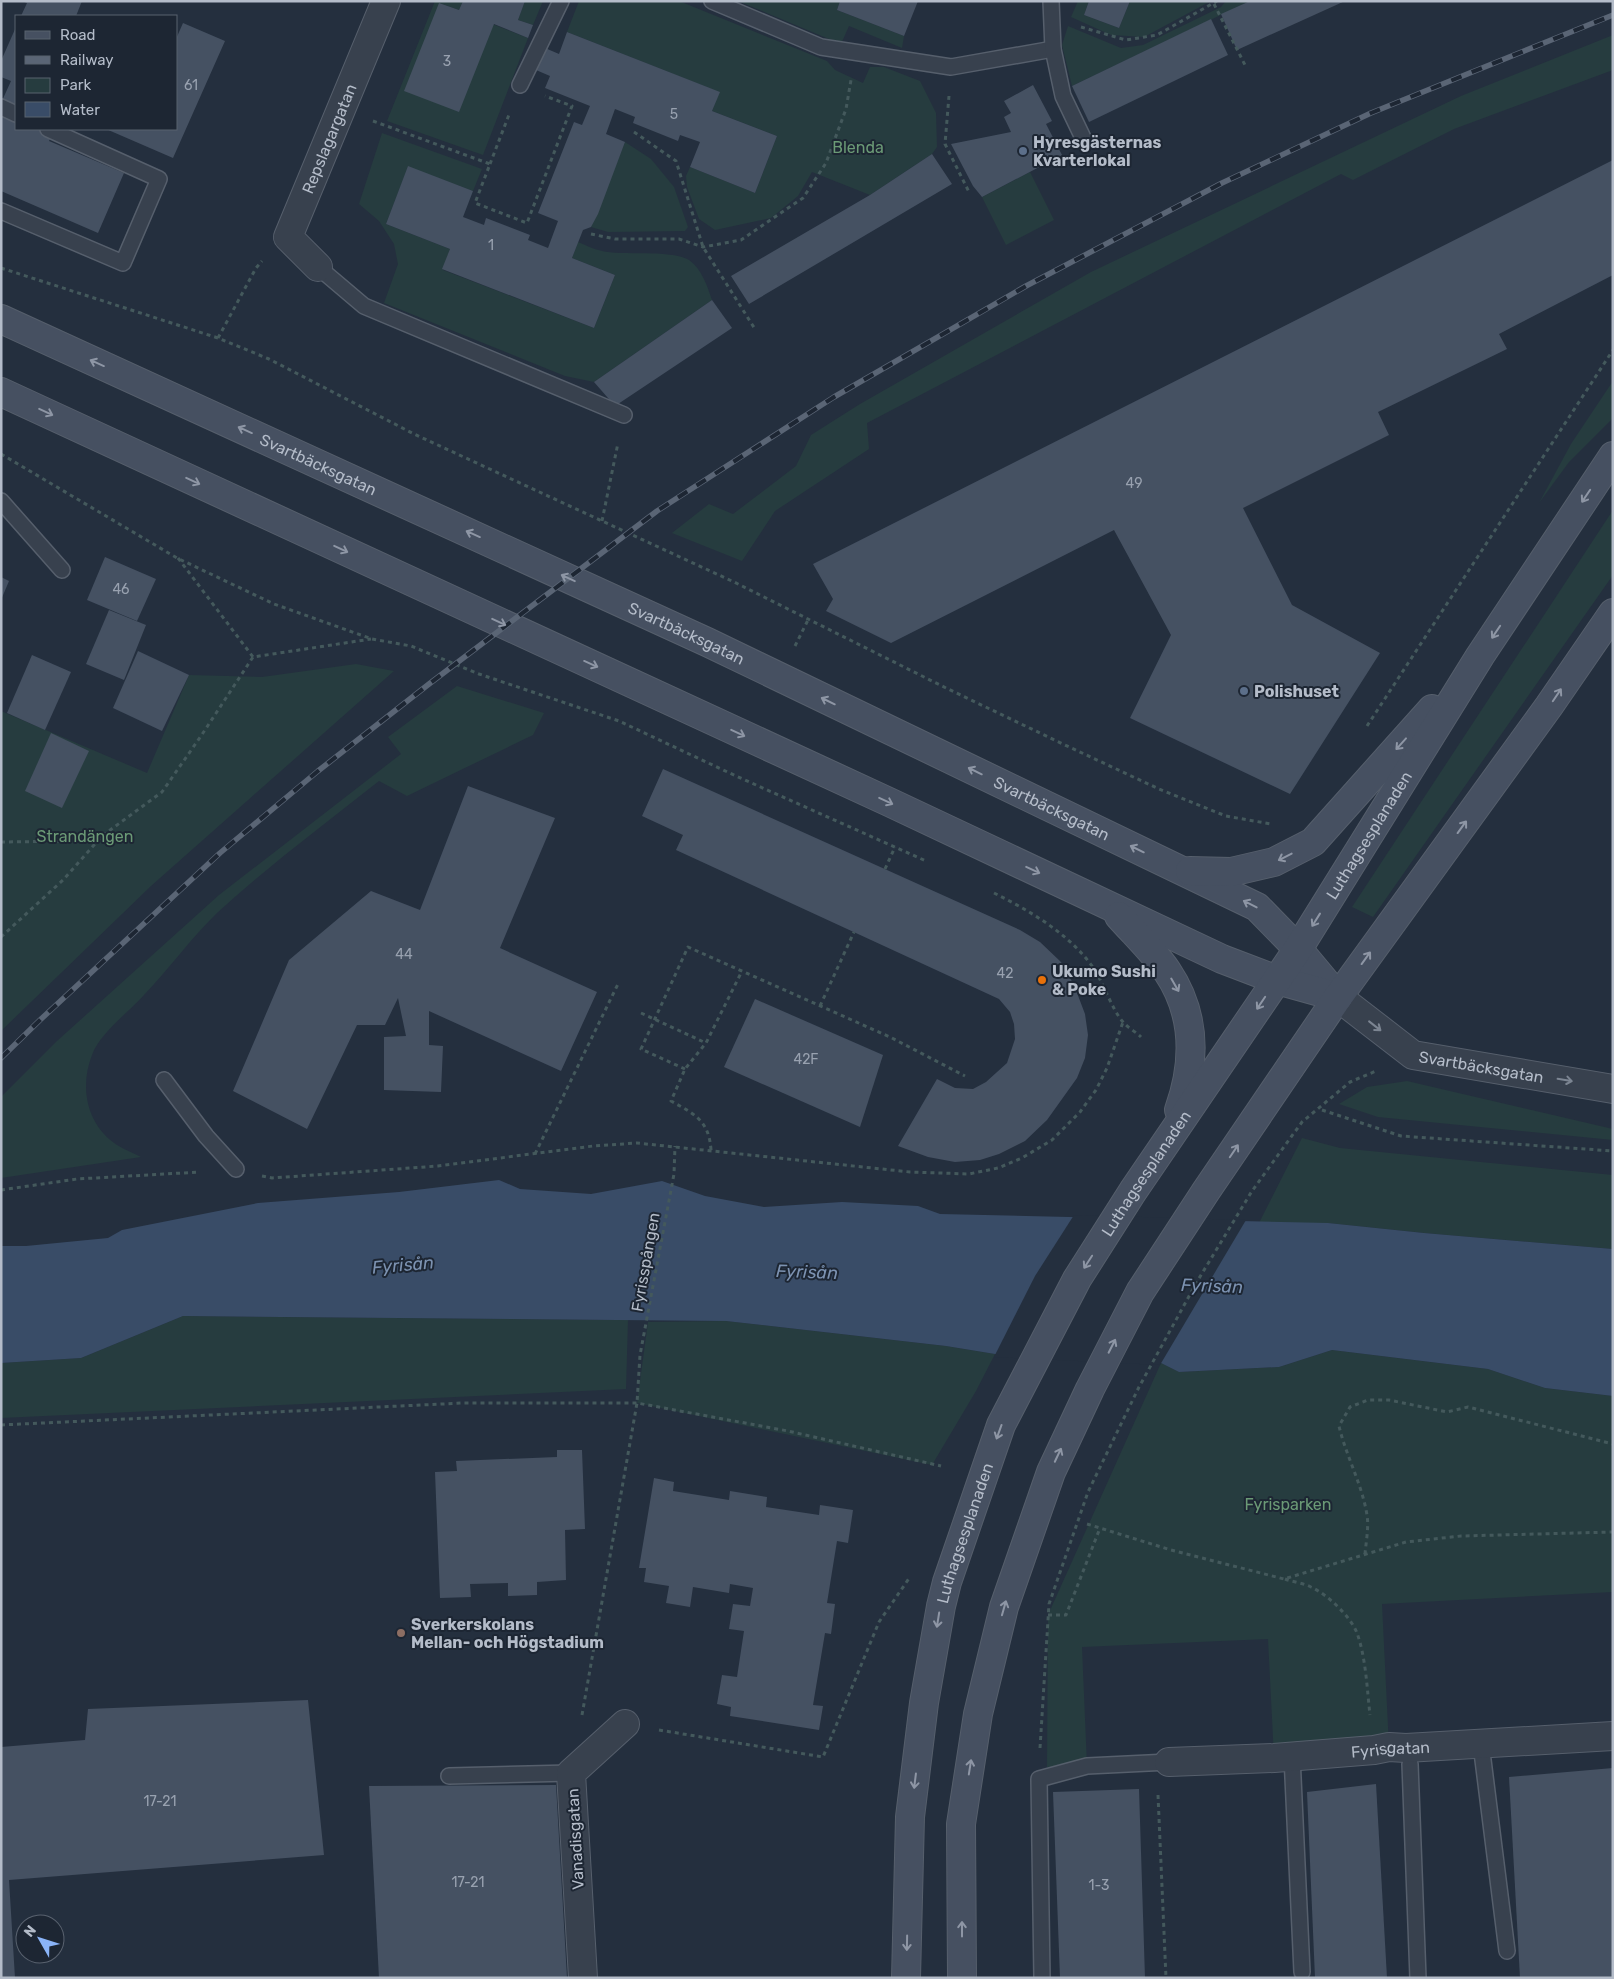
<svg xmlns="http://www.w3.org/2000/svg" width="1614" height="1979" viewBox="0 0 1614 1979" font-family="Rubik,sans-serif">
<rect width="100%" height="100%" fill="#242f3e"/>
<g fill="#263c3f">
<polygon points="435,1 463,1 459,10 439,3 528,38 483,155 387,121"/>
<polygon points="525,1 543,1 533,25 518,20"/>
<polygon points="579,1 679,1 827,61 835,70 863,83 870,67 884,67 920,81 936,113 937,147 932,154 870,195 812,172 798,196 771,218 715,230 699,219 687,187 686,176 690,167 755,193 777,136 712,111 719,92 567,32"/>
<polygon points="738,1 840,1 837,10 904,36 902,48 849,26 841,44"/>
<polygon points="1078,1 1089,1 1084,15 1119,28 1130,1 1211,1 1144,37 1111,35 1071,17"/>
<polygon points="1226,1 1250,1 1072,86 1062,45 1068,26 1121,48 1143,45 1221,7"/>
<polygon points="1613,35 1613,70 1454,129 1353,180 1341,174 867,423 869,449 775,511 742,561 672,533 709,504 733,514 796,466 811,435 860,404 1091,272 1461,96"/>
<path d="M382,133l100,36 -9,22 -65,-24 -22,57 64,25 -7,21 151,58 21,-53 -43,-17 6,-16c9,4 20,9 30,10 21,3 64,-2 81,8 13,9 18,26 23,40l-118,82 -29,-6 -181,-73 14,-39 -4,-20 -15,-23 -20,-17z"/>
<polygon points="625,142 651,159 674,187 688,227 685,231 608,232 591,227"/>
<polygon points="1030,172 1054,220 1006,245 982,197"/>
<polygon points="1613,381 1613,418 1569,462 1539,503 1571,444"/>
<polygon points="1613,510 1613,575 1373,917 1352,907"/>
<polygon points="356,664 394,671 151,886 1,1031 1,711 147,773 189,675 262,677"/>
<path d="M457,686l87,27 -11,22 -126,61 -28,-15c-54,43 -111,85 -162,132 -26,25 -48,56 -73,82 -16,18 -44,38 -52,60 -13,33 -5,70 25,90 8,5 17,8 24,12l-140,21v-81l56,-56 162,-146 182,-141 -13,-17z"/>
<polygon points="1407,1081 1613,1129 1613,1140 1378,1117 1339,1104 1367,1087"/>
<polygon points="1302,1138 1340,1148 1613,1175 1613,1249 1424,1233 1328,1223 1259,1223"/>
<polygon points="183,1316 628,1320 626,1389 1,1418 1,1363 81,1358"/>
<polygon points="726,1321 946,1346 995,1354 976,1391 932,1465 637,1403 648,1322"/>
<polygon points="1332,1350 1488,1369 1545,1388 1613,1396 1613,1592 1382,1604 1389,1747 1274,1758 1268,1639 1082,1647 1087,1766 1047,1767 1048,1615 1161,1363 1179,1372 1279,1367"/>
</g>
<polygon fill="#394c67" points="499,1180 520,1189 591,1194 662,1181 705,1196 764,1207 842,1202 918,1206 940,1214 1328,1223 1424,1233 1613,1249 1613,1396 1545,1388 1488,1369 1332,1350 1279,1367 1179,1372 1161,1363 995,1354 946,1346 726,1321 183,1316 81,1358 1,1363 1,1246 26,1246 108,1238 122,1230 258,1203 399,1192"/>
<polygon fill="#242f3e" points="1074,1215 1246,1220 1160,1365 994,1357 1035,1276"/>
<g fill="#455162">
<polygon points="22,1 82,1 76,16 21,16 27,3"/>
<polygon points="463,1 525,1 518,20 533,25 528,38 494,24 459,112 404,91 439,3 459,10"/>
<polygon points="840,1 918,1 904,36 837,10"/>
<polygon points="1089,1 1130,1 1119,28 1084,15"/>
<polygon points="1250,1 1345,1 1237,50 1221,14"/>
<polygon points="1211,19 1228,55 1089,122 1072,86"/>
<polygon points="183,23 225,41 173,158 106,129 176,129 176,39"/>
<polygon points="16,27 16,129 54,129 49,141 124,173 98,233 1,191 1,103 11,81 1,77 1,61"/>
<polygon points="567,32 720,92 712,111 777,136 755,193 690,167 700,142 680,135 678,141 633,123 635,117 615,109 606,134 625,142 598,214 591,227 583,230 572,258 615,275 594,328 442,269 450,249 386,224 408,166 473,191 463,217 484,225 486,218 530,235 528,240 548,248 558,221 538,213 574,122 582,125 590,106 545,88 550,76 536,70 545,48 559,54"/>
<polygon points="1033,85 1052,121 1046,124 1062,155 982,197 973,186 951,144 1011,132 1004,117 1011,113 1004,101"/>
<polygon points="932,154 952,184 749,304 731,276 870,195"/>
<polygon points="1613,160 1613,275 1499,334 1507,349 1378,412 1389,435 1243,508 1292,605 1380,653 1290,794 1130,718 1171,635 1114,530 891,643 826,611 833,599 813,564"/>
<polygon points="712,300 732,328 615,406 594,382"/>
<polygon points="105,557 156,579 137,621 87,600"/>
<polygon points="1,577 9,581 1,600"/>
<polygon points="109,610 146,625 124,680 86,664"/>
<polygon points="138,651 189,675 162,731 113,708"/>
<polygon points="32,655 71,672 45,730 7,713"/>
<polygon points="51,733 89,751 62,808 25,791"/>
<polygon points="663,769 1020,930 1040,942 1061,962 1074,985 1085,1014 1088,1035 1085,1058 1077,1078 1047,1120 1025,1141 999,1154 980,1160 955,1162 928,1157 898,1146 937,1079 955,1088 973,1089 986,1082 1007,1063 1015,1039 1014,1024 1010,1012 999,999 676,850 683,835 642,816"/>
<polygon points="468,786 555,818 500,948 597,992 561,1071 429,1011 429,1045 443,1046 441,1092 384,1090 384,1037 406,1036 398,998 385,1025 357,1025 307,1129 233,1091 289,960 371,891 420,910"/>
<polygon points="755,999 883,1055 860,1127 724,1067"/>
<polygon points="557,1450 582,1450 585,1529 565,1530 566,1580 537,1582 537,1595 508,1596 508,1583 470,1584 471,1597 440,1598 435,1472 457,1471 456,1461 557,1457"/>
<polygon points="654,1478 674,1482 673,1491 729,1500 730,1491 767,1497 766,1507 819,1515 820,1505 853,1510 848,1543 837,1541 827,1603 835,1604 831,1634 825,1633 813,1705 823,1706 819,1730 730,1716 731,1707 717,1704 722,1675 737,1677 744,1631 729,1629 733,1604 750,1606 753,1588 730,1584 729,1593 693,1587 690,1607 666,1603 669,1586 644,1582 646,1568 639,1568"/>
<polygon points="308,1700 324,1855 9,1880 15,1978 1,1978 1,1747 85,1740 88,1709"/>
<polygon points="1613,1768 1613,1978 1520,1978 1509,1777"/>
<polygon points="1376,1784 1387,1978 1315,1978 1307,1792"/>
<polygon points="556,1785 567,1978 379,1978 369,1786"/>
<polygon points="1139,1789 1145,1978 1060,1978 1053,1792"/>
</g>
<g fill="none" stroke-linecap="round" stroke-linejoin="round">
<defs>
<g id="lane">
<polyline points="712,1 821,47 951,67 1053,49"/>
<polyline points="1051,1 1053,49 1063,96 1084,140"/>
<polyline points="520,85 561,1"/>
<polyline points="1,107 16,114"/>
<polyline points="1,211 123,263 159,179 48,129"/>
<polyline points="318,267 364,306 624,415"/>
<polyline points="1,501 62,570"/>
<polyline points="164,1080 206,1136 236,1169"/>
<polyline points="1481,1744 1507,1951"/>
<polyline points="1292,1756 1302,1972"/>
<polyline points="1410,1764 1418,1978"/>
<polyline points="449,1776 571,1773"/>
<polyline points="1042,1978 1039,1779 1087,1766 1169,1762"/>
</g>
<g id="street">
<path id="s1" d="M318,267l-30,-30 98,-236"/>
<path id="s2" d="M1338,997l75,58 200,34"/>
<path id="s3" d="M1169,1762l105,-4 100,-8 15,-3 17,1 207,-12"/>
<polyline points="583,1978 571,1773 625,1724"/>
</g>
<g id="secondary">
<path id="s4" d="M1,319l706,323 550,265 41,42 40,48"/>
<polyline points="1,392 889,802 1222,959 1277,980 1338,997"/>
<polyline points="1190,871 1231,872 1274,862 1313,842 1432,709"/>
<path d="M1119,916c16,18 34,35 48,55 29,43 29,91 12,139"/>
<path id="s5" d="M906,1978l4,-161 14,-114 17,-97 6,-24 54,-157 76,-146 56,-88 165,-242 182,-293 133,-200"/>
<polyline points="962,1978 961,1824 978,1714 1004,1607 1051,1472 1090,1389 1140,1292 1206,1191 1338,997 1549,706 1613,613"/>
</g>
</defs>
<use href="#lane" stroke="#565f6c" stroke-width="18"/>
<use href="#street" stroke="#565f6c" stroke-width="30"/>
<use href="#secondary" stroke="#565f6c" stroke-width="30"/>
<g stroke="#44595c" stroke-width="3" stroke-dasharray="4 4" stroke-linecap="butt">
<polyline points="1214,4 1245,65"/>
<polyline points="1081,27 1126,40 1157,35 1217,1"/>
<polyline points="949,96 945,144 969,192"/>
<polyline points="373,121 490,164 475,203 527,223 572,106 545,96"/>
<polyline points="634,132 676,161 703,247 755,329"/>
<polyline points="490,164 510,112"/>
<polyline points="591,234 615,239 679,239 703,247 741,240 803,198 826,163 846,109 851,80"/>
<polyline points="1,268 218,338 269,359 414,434 734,582 946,688 1065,745 1159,789 1226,816 1271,824"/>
<polyline points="218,338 256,268 262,261"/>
<polyline points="1,454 177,558 274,604 372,639 411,646 479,674 619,721 736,776 926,861"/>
<polyline points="602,521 618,443"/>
<polyline points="178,558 253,657"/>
<polyline points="795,646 808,620"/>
<polyline points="1367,726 1613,350"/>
<polyline points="1,842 76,841 102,836"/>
<polyline points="885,869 895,847"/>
<path d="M994,893c36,18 74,40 98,73 12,17 19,42 31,56 5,6 13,10 18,15"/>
<polyline points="1,937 63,880 102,836 162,792 201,736 253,657 371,639"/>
<polyline points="820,1006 854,932"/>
<polyline points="641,1013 706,1043"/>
<polyline points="685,1069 641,1049 688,947 890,1037 965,1076"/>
<polyline points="1322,1110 1401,1136 1613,1151"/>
<path d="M711,1150c-2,-30 -17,-36 -40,-49l14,-32 21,-26 36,-72"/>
<polyline points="535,1154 618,984"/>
<polyline points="262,1176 272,1178 438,1166 593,1146 637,1143 910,1172 969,1174 998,1168 1022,1158 1052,1140 1080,1112 1096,1090 1107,1068 1123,1022"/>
<polyline points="1,1190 77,1179 200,1172"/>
<polyline points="1,1425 463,1403 637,1403 788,1431 941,1466"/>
<polyline points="1087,1524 1171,1550 1284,1579 1406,1542 1461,1536 1613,1532"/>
<path d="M1365,1554c1,-12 4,-27 2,-39 -5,-31 -21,-59 -28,-89l11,-19 18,-7h21l58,12 21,-5 145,37"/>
<path d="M1285,1579c8,3 18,4 26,8 16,7 40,30 46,46 9,25 10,56 13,82"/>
<polyline points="1048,1615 1066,1615 1100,1528"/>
<polyline points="582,1715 637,1403 640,1355 674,1174 675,1146"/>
<polyline points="659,1730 823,1757 879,1622 910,1577"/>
<polyline points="1040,1748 1049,1604 1088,1492 1139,1387 1198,1280 1252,1191 1302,1122 1350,1082 1376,1071"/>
<polyline points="1158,1795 1166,1978"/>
</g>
<use href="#lane" stroke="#38414e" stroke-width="15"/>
<use href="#street" stroke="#38414e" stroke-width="28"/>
<use href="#secondary" stroke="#465061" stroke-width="28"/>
<defs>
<polyline id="rail" points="1,1058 40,1020 220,853 318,771 429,684 657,511 834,397 1026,286 1222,183 1371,113 1613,15"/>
</defs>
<use href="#rail" stroke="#5a6575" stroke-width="5.5"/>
<use href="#rail" stroke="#1d2633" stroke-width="4" stroke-dasharray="11" stroke-linecap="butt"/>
</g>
<defs><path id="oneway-shaft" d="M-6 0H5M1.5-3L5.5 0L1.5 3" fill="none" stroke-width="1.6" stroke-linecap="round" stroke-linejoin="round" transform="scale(1.25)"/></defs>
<g stroke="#8e96a5">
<use href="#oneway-shaft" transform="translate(97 363) rotate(-156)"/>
<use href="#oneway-shaft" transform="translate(46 412) rotate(25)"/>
<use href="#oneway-shaft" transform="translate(245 430) rotate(-156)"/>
<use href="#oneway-shaft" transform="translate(193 481) rotate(25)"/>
<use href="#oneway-shaft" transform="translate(1586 496) rotate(124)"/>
<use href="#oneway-shaft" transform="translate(473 534) rotate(-156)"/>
<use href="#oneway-shaft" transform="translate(341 549) rotate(25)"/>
<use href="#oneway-shaft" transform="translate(568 578) rotate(-155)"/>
<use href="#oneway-shaft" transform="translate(499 622) rotate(25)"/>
<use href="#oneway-shaft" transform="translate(1496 632) rotate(124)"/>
<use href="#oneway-shaft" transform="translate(591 664) rotate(24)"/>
<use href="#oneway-shaft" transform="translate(1557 695) rotate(-56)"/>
<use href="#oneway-shaft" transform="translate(828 701) rotate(-154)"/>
<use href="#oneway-shaft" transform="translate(738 733) rotate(25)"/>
<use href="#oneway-shaft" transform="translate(1401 744) rotate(132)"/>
<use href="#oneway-shaft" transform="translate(975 771) rotate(-154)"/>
<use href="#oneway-shaft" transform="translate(886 801) rotate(25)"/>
<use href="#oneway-shaft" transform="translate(1462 827) rotate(-54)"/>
<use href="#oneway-shaft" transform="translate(1137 849) rotate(-154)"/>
<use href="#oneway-shaft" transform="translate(1285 857) rotate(153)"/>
<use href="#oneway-shaft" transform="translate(1033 870) rotate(25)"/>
<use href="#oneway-shaft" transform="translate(1250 904) rotate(-153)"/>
<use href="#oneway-shaft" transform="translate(1316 920) rotate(122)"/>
<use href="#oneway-shaft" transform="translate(1366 958) rotate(-54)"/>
<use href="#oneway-shaft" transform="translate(1175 985) rotate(60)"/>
<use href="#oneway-shaft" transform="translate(1261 1003) rotate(124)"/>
<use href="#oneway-shaft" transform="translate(1234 1151) rotate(-56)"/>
<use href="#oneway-shaft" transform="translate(1088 1262) rotate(123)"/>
<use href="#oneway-shaft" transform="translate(1112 1346) rotate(-63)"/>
<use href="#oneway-shaft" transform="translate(999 1432) rotate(110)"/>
<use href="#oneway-shaft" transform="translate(1058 1455) rotate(-65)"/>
<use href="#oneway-shaft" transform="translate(1004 1608) rotate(-74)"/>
<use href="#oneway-shaft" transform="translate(938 1620) rotate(99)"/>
<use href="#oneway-shaft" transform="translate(970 1767) rotate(-81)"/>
<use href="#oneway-shaft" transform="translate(915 1781) rotate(97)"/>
<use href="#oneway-shaft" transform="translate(962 1929) rotate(-90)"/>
<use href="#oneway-shaft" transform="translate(907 1943) rotate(91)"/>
</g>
<g stroke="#7c8592">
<use href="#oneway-shaft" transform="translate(1375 1026) rotate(38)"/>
<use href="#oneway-shaft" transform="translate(1565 1080) rotate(9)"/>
</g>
<g fill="#5c6f8a" stroke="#1d2633" stroke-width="2">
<circle cx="1023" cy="151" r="5"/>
<circle cx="1244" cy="691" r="5"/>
</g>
<circle fill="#e8710a" stroke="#1d2633" stroke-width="2" cx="1042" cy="980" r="5"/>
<circle fill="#8d6e63" stroke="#1d2633" stroke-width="2" cx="401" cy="1633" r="5"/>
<g text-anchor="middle" stroke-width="4" stroke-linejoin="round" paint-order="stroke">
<g font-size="14" fill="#98a1af">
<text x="447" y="66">3</text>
<text x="191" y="90">61</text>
<text x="674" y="119">5</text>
<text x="491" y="250">1</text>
<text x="1134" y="488">49</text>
<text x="121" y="594">46</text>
<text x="404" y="959">44</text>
<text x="1005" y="978">42</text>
<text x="806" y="1064">42F</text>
<text x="160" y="1806">17-21</text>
<text x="468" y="1887">17-21</text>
<text x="1099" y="1890">1-3</text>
</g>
<g font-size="16" fill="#b4bcc9" stroke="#1d2633">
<text dy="6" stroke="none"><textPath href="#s1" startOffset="149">Repslagargatan</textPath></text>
<text dy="6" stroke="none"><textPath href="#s4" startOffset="349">Svartbäcksgatan</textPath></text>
<text dy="6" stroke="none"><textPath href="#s4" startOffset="754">Svartbäcksgatan</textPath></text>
<text dy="6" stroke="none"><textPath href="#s4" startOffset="1159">Svartbäcksgatan</textPath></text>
<text dy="6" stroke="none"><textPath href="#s5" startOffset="1261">Luthagsesplanaden</textPath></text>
<text dy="6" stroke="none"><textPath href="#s2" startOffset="164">Svartbäcksgatan</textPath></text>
<text dy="6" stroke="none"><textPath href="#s5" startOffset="856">Luthagsesplanaden</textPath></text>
<text transform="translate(645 1262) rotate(-80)" y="6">Fyrisspången</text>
<text dy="6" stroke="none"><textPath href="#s5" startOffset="451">Luthagsesplanaden</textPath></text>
<text dy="6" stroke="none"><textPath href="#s3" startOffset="222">Fyrisgatan</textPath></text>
<text transform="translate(575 1839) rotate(-93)" y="6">Vanadisgatan</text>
</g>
<g font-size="16" font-weight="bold" fill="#b4bcc9" stroke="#1d2633" text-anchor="start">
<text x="1033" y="148">Hyresgästernas<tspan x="1033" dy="18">Kvarterlokal</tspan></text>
<text x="1254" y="697">Polishuset</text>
<text x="1052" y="977">Ukumo Sushi<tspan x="1052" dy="18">&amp; Poke</tspan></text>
<text x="411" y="1630">Sverkerskolans<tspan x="411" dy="18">Mellan- och Högstadium</tspan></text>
</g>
<g font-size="16" fill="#6b9a76" stroke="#1d2633">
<text x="858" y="153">Blenda</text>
<text x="85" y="842">Strandängen</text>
<text x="1288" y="1510">Fyrisparken</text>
</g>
<g font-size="18" font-style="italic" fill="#7c92b1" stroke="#1d2633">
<text transform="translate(403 1265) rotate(-5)" y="6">Fyrisån</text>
<text transform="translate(807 1272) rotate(2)" y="6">Fyrisån</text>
<text transform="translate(1212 1286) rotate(2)" y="6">Fyrisån</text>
</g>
</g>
<rect width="1614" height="1979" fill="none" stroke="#b4bcc9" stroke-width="5"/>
<rect x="15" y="15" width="162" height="115" fill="#1d2633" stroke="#59626f"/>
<rect x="25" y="31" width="25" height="8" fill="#465061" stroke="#59626f"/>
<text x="60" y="40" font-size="15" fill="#b4bcc9">Road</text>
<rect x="25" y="56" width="25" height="8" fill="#5a6575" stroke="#59626f"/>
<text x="60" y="65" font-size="15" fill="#b4bcc9">Railway</text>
<rect x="25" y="78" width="25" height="15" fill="#263c3f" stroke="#59626f"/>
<text x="60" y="90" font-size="15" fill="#b4bcc9">Park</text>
<rect x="25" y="102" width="25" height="15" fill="#394c67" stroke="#59626f"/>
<text x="60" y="115" font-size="15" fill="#b4bcc9">Water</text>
<g transform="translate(40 1939) rotate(309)"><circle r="24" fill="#1d2633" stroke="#59626f"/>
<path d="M0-4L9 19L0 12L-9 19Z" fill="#8ab4f8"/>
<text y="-8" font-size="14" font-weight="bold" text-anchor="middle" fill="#b4bcc9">N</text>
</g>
</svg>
